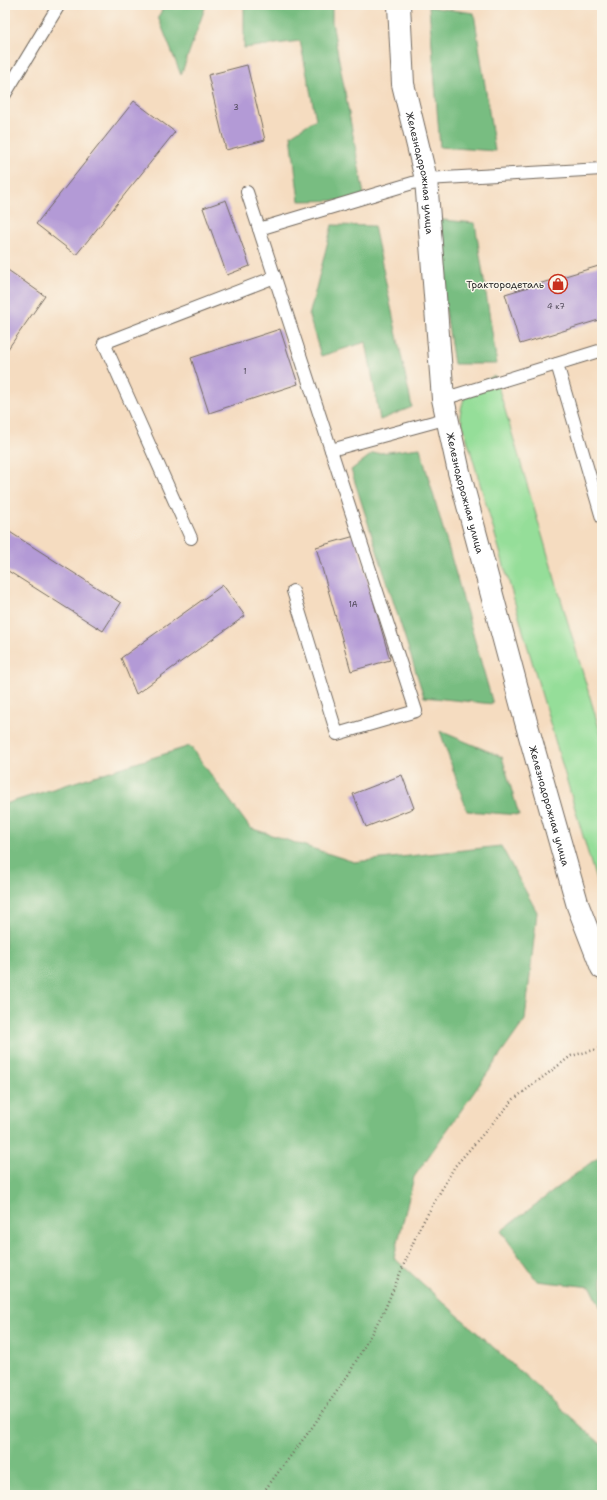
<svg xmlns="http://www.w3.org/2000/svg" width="607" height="1500" viewBox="0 0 607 1500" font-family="'Shantell Sans',sans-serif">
<rect width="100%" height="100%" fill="#fbf7ec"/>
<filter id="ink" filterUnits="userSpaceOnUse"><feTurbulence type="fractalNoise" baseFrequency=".025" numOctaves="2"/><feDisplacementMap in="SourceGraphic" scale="8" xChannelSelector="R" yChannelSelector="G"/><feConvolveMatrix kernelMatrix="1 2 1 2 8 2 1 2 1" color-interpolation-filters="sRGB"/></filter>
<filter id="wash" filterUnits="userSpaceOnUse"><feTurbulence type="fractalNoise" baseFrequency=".012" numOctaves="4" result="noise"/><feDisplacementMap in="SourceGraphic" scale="16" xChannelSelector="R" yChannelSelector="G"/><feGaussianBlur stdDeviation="0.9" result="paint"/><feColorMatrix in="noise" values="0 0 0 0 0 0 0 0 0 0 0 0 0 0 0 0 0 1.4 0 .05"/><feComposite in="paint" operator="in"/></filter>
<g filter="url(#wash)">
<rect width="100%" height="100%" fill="#f5dcc0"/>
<path fill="#95de99" stroke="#608462" d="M495,376l107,362v163l-142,-486c5,-27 10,-29 35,-39z"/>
<g fill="#78bd81" stroke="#527456">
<polygon points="165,5 206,5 181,75 158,17"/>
<polygon points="244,5 332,5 332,22 365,200 299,201 291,135 316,119 300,41 244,48"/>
<polygon points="429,7 474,13 495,151 440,147"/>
<polygon points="432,219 475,223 497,364 454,364"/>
<polygon points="332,225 374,226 412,407 380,420 366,342 321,356 309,316"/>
<polygon points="420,448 493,704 424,697 351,470 372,454"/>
<polygon points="440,731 502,757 519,815 467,811"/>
<polygon points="190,746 250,828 354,862 501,846 537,912 525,1020 414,1177 394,1258 602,1445 602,1495 5,1495 5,804"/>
<polygon points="602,1154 602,1310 591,1287 537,1281 501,1231"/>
</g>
<g id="blocks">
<g fill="#b39ad6">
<polygon points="247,65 265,140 226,150 208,75"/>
<polygon points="134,101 175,132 76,255 36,224"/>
<polygon points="226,200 250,266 227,275 203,208"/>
<polygon points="602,265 602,319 520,344 505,294"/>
<polygon points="5,268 45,296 5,353"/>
<polygon points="280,329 298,384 209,413 191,358"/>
<polygon points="5,529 121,603 103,631 5,569"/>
<polygon points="355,536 390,660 351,671 316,547"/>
<polygon points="223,585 245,616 136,694 121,658"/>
<polygon points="402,775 414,808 366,827 353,794"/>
</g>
</g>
</g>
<g filter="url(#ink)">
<use href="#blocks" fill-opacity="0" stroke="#72695f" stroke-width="1"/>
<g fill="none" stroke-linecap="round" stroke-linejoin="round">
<defs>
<g id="service">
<polyline points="5,94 59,5"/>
<polyline points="247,192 416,711 337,734 293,591"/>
<polyline points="259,229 426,179 602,169"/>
<polyline points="557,364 602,518"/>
<polyline points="443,399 602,350"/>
<polyline points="331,450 448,418"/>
<polyline points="191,538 104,343 275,277"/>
</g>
<g id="tertiary">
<path id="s1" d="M399,5l4,79 23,95 17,220 16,73 67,250 52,184 24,62"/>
</g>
</defs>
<use href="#service" stroke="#72695f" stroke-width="14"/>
<use href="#tertiary" stroke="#72695f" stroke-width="24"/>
<polyline stroke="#72695f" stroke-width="2.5" stroke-dasharray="1 3" stroke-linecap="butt" points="261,1495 311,1429 350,1372 384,1311 419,1229 455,1166 514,1099 571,1056 602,1048"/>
<use href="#service" stroke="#fff" stroke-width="12"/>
<use href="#tertiary" stroke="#fff" stroke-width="22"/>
</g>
</g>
<defs>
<symbol id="shop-ring" viewBox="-11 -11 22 22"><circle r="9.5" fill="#fbf7ec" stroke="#c8321e" stroke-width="1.5"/><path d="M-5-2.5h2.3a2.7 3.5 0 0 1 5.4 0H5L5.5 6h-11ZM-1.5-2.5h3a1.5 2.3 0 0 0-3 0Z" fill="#c8321e"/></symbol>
</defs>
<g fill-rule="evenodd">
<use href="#shop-ring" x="547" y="273" width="22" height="22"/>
</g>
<g text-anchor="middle" stroke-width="3" stroke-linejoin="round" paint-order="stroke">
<g font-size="8" fill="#4d4756">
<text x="236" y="110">3</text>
<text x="556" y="309">4 к7</text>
<text x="245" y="374">1</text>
<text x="353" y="607">1А</text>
</g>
<g font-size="10" fill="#2b2b2b" stroke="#fbf7ec">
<text dy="4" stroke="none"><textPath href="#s1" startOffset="170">Железнодорожная улица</textPath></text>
<text dy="4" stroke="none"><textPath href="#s1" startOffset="494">Железнодорожная улица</textPath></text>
<text dy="4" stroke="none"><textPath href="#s1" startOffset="818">Железнодорожная улица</textPath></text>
</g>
<g font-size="10" fill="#2b2b2b" stroke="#fbf7ec" text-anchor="end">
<text x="544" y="288">Трактородеталь</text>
</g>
</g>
<rect width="607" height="1500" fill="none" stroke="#fbf7ec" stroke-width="20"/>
</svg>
